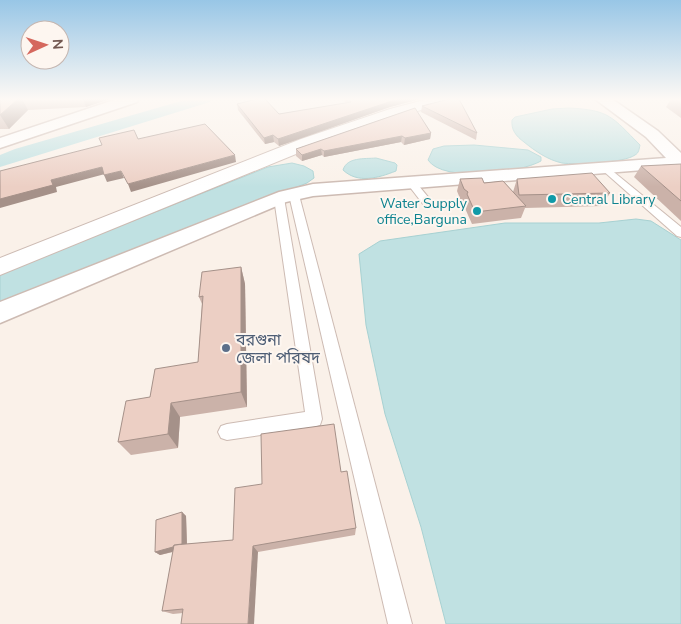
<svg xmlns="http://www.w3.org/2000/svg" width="681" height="624" viewBox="0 0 681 624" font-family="'Nunito Sans','Noto Sans Bengali',sans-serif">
<rect width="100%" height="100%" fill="#faf1e9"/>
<g fill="#c0e1e2" stroke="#a7d1d2">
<path d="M569,108c41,2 43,9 71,37 -1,4 -1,8 -5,10 -11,8 -59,10 -73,8 -14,-3 -27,-12 -38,-21 -8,-6 -13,-12 -12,-22l3,-3 37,-8z"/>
<path d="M474,145l54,5 13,7v4c-21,12 -98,22 -113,-1l5,-11 11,-3z"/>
<path d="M376,158l19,5 2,2 -1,6c-18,7 -38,13 -53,-1 4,-13 21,-11 33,-12z"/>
<polygon points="292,163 304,166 313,171 314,178 307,183 0,307 0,274 268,167"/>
<polygon points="636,219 651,221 681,240 681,624 446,624 421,527 385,414 366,325 359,254 380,241 505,223 599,223"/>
</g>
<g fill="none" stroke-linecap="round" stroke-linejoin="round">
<polygon fill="#c0e1e2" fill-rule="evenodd" points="188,99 212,99 210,102 0,167 0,155 15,149"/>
<defs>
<g id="service">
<polygon points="604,164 681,227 681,237 677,236 601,169 601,165"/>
<polygon points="411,179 414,180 433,203 458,201 463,204 458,207 426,208 406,182"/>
<polygon points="294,192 299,195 412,624 388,624 289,195"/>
<polygon points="279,195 284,198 322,419 320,425 314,427 227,440 221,438 218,432 221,426 227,424 305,412 274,198"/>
</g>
<g id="minor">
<polygon points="117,99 139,99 137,102 0,148 0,138"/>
<polygon points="595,99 612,99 658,131 681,153 681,167 313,196 286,202 0,323 0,302 279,192 313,184 666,158 646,137"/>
</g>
<polygon id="tertiary" points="428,99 454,99 452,102 402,115 313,147 0,275 0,258 301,139 390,109"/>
</defs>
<use href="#service" stroke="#cdbbb3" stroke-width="2"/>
<use href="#minor" stroke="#cdbbb3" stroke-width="3"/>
<use href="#tertiary" stroke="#cdbbb3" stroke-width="2"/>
<use href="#service" fill="#fff" fill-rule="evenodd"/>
<use href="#minor" fill="#fff" fill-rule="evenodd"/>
<use href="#tertiary" fill="#fff" fill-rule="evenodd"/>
</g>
<g fill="#cbb2a9">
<polygon points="0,99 110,99 86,107 28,110 9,129 0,129"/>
<polygon points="342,99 420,99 390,107 279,146 274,142 265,144 238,110 237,104 279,114 346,103"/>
<polygon points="671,99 681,99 681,118 666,107"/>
<polygon points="422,106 477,133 476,140 421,112"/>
<polygon points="415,108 431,133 430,139 404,145 401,142 324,157 322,155 302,161 296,156 296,149"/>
<polygon points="681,164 681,221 634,177 641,166"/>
<polygon points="460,179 513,192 517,179 610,193 602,206 525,208 521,218 472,224 464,206 464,203 461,201 457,191"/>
<polygon points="241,267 245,284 247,407 180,417 178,448 131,455 118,442 150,397 198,362 202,304 199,297"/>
<polygon points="341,472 356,528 355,535 258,552 183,613 173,614 162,611 173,552 160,555 155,552 182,512 186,516 187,544 233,540"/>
</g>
<g fill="#a59189">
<polygon points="18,99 22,99 28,110 9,129 0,115"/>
<polygon points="83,99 110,99 86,107"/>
<polygon points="398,99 420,99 390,107 279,146 278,139"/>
<polygon points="431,133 430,139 404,145 405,138"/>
<polygon points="273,135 274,142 265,144 264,138"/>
<polygon points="402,136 401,142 324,157 324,151"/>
<polygon points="321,149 322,155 302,161 302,155"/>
<polygon points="235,155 236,162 131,192 128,184"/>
<polygon points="102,167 105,174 56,187 57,192 0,208 0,199 51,180"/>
<polygon points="121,171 124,178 107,182 104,175"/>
<polygon points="241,267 245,284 247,407 241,392"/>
<polygon points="171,403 180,417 178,448 168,434"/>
<polygon points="182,512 186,516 187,548 160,555 155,552"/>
<polygon points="253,546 258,552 254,624 248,624"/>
</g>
<g fill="#eccfc4" stroke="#a59189">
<polygon points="0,99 18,99 0,115"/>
<polygon points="257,99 265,99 279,114 351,102 348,99 398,99 278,139 273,135 264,138 237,104"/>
<polygon points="449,99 459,99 477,133 422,106"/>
<polygon points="415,108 431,133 405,138 402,136 324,151 321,149 302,155 296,149"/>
<polygon points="205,124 235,155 128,184 121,171 104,175 102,167 51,180 53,185 0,199 0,171 102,145 99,138 134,130 138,139"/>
<polygon points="681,164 681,201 641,166"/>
<polygon points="592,173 610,193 519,195 517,179"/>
<polygon points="482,178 484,183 503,181 526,206 475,212 467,194 468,192 464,189 460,179"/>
<polygon points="241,267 241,392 171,403 168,434 118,442 126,401 150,397 155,369 198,362 203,296 199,297 202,272"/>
<polygon points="334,424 341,472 347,471 356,528 253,546 248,624 181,624 183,609 162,611 174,545 233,540 235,488 262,484 261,434"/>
<polygon points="182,512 182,544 174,545 173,547 155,552 156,520"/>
</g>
<linearGradient id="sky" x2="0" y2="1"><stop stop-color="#98c6e6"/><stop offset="0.53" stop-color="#fdf9f5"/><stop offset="1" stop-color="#fdf9f5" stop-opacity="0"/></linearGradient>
<rect width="681" height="187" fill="url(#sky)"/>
<g fill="#0f9aa8" stroke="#fdf6f0" stroke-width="2">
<circle cx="552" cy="199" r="5"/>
<circle cx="477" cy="211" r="5"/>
</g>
<circle fill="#5c6f8a" stroke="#fdf6f0" stroke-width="2" cx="226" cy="348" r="5"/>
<g text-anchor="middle" stroke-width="4" stroke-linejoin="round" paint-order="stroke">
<g font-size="14" fill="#0d838f" stroke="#fdf6f0" text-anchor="start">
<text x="562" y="204">Central Library</text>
<text x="467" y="208" text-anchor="end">Water Supply<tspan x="467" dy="16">office,Barguna</tspan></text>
</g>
<g font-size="16" fill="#4e5e75" stroke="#fdf6f0" text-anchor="start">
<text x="236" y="345">বরগুনা<tspan x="236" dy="18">জেলা পরিষদ</tspan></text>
</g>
</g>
<g transform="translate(45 45) rotate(87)"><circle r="24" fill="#fdf6f0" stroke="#c5b6b0"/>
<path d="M0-4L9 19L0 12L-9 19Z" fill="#d5685e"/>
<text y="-8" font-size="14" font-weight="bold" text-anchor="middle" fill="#725750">N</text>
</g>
</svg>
